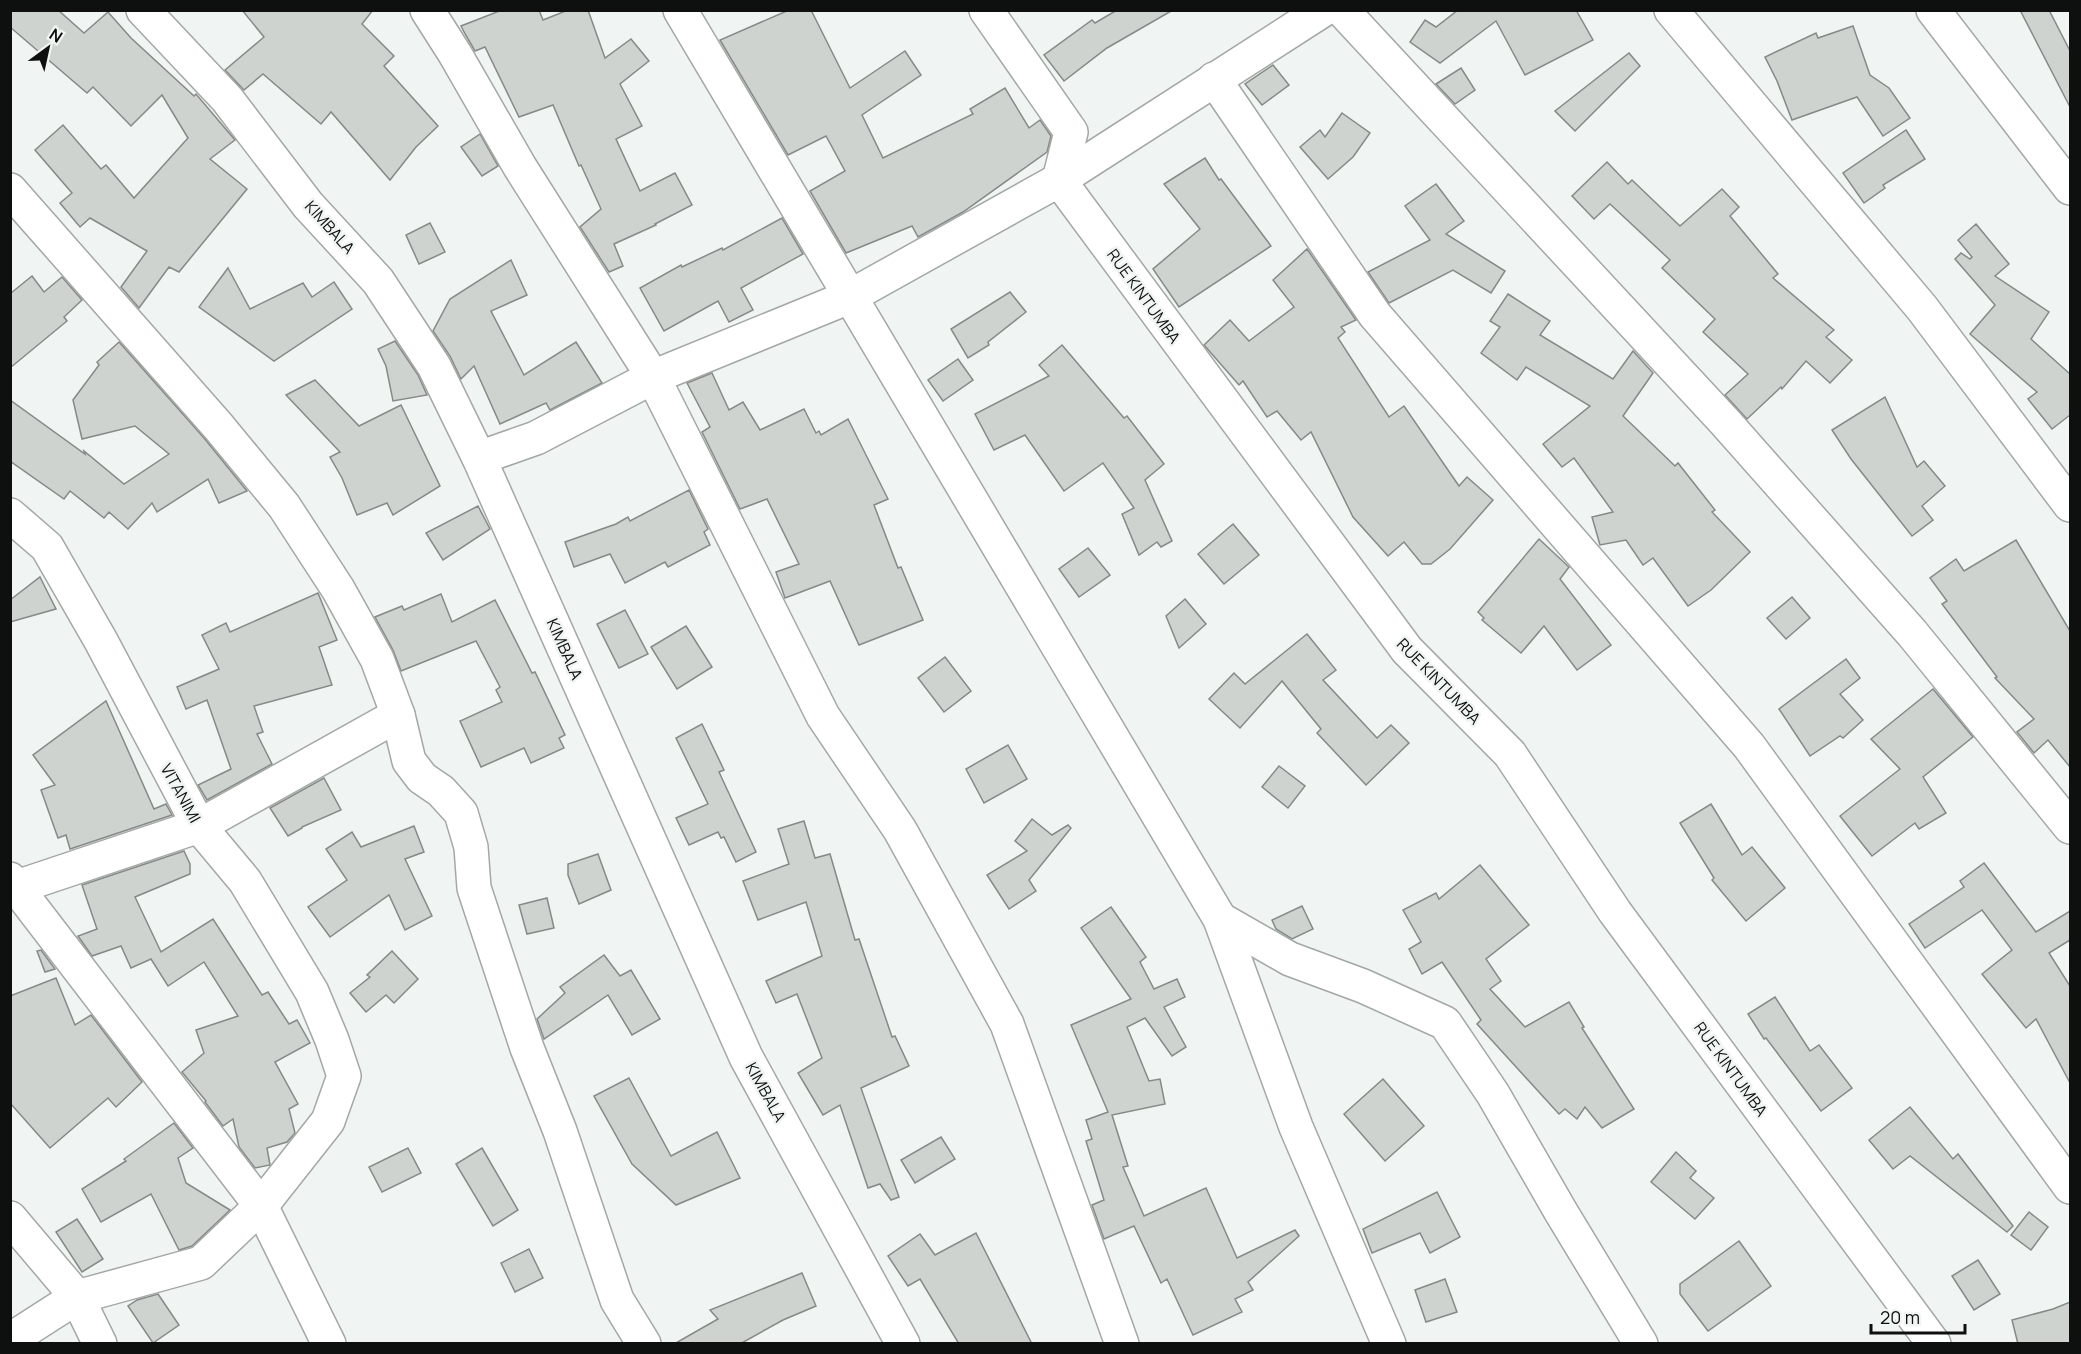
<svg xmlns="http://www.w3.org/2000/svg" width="2081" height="1354" viewBox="0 0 2081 1354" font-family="Manrope,sans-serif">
<rect width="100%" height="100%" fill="#f0f5f3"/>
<g fill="#ced3d0" stroke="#858a88" stroke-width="1.5">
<polygon points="10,10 58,10 84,33 108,12 131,38 194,96 196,94 235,140 210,159 247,189 179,272 169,267 139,308 121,287 147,251 90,218 80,227 60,203 72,193 35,150 63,125 101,169 106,165 134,198 188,138 162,95 131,126 93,87 87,93 10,27"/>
<polygon points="242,10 373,10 362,24 394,56 384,66 438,126 416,147 390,180 331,112 321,124 263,74 244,90 225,70 264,37"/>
<polygon points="502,10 539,10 543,20 568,10 588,10 605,58 631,39 649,61 620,84 642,126 616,139 640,191 675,173 692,205 655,224 656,225 614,244 623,266 609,272 580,227 601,209 581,165 579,166 553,105 519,117 485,47 475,51 464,32 461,26"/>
<polygon points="789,10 811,10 850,88 905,51 921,75 862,115 883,158 973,114 970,109 1005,88 1029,128 1040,120 1051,136 1047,152 963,212 918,237 912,226 846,253 810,191 845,171 826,136 788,155 720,40"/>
<polygon points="1117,10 1173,10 1107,48 1064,81 1044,55 1092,20 1095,23"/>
<polygon points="1458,10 1576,10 1593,40 1525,75 1496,21 1440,63 1410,42 1425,20 1436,27"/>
<polygon points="2020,10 2049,10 2070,51 2070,107"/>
<polygon points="1853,26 1870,75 1889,88 1910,118 1883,136 1857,97 1792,120 1777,81 1765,57 1816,33 1818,38"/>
<polygon points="1629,53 1640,66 1575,131 1555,111"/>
<polygon points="1273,65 1289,85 1262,105 1245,84"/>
<polygon points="1461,68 1475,90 1455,104 1436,84"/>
<polygon points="1342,113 1370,133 1353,157 1328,179 1300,147 1320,130 1325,137"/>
<polygon points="1906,130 1925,159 1883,185 1885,188 1864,203 1843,173"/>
<polygon points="480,134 498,166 482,176 461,147"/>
<polygon points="1205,158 1219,180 1221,179 1271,246 1179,307 1153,269 1200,229 1164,184"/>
<polygon points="1607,162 1628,184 1632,180 1680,226 1722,189 1739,207 1730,216 1778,274 1773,278 1834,330 1826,337 1852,360 1830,383 1806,361 1782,389 1781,387 1747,419 1725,395 1748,374 1703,332 1715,319 1662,268 1670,260 1610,204 1594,219 1572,196"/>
<polygon points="1436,184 1464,221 1446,234 1505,271 1491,293 1453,270 1389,303 1368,272 1430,240 1405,206"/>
<polygon points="782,218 803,254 741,288 753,310 729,322 718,301 664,331 640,288 681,265 682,267 722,248 723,250"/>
<polygon points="430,223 445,252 419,264 406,235"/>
<polygon points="1976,224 2009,264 1995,276 2049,312 2031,339 2070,374 2070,415 2052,429 2028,399 2037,392 1970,334 1995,305 1955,259 1961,253 1970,259 1972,257 1958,240"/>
<polygon points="1307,249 1356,320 1341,327 1345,332 1338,338 1389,417 1404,406 1459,486 1467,477 1493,500 1450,549 1431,564 1422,564 1404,542 1388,556 1353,517 1311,432 1301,440 1277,411 1267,417 1243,381 1239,385 1204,345 1230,320 1249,341 1294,307 1273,280"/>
<polygon points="511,260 527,295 491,311 524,375 576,342 602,383 550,410 546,403 500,424 474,366 461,379 450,356 433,331 450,299"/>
<polygon points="228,268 250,309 303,283 312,297 334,282 352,309 274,361 199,307"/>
<polygon points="32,276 44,292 62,277 82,300 64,317 67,321 10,368 11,293"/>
<polygon points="1010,292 1026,312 988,342 989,345 968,358 951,329"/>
<polygon points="1508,294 1550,321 1540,335 1613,379 1633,351 1653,373 1623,416 1675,466 1678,463 1715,510 1712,512 1750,552 1711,590 1688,606 1653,558 1643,565 1626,540 1600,545 1592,517 1613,512 1574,458 1562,467 1543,444 1590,406 1526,367 1517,380 1481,353 1500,327 1490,321"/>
<polygon points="395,341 418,375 427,395 393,401 386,366 378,349"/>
<polygon points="119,342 204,438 247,491 219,503 208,479 157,512 152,503 128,529 109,512 104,518 70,491 64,499 10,461 10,400 85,454 84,451 124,484 169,454 135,426 82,439 73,400 99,365 97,362"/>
<polygon points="1062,345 1124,418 1127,416 1164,464 1145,480 1172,541 1161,547 1157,542 1139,555 1122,514 1134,508 1103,463 1064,491 1025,435 994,450 975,414 1049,376 1039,365"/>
<polygon points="958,359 973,380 943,401 928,380"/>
<polygon points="712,373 729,410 743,402 760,430 804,409 816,433 819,431 821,435 848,419 888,499 874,505 898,568 901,567 923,620 859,645 830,581 785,598 776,572 799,564 767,499 740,509 702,432 710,427 687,383"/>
<polygon points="315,380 359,426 401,405 440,486 393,515 387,503 357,515 342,478 330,457 340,452 286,395"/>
<polygon points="1885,397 1917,467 1924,461 1945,486 1922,506 1933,520 1912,536 1851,459 1832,430"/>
<polygon points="689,490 708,529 704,532 710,545 668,567 665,562 625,583 610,554 574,567 565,542 616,524 628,517 630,521"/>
<polygon points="478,506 490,529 443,560 426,533"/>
<polygon points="1233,524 1259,555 1224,584 1198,554"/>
<polygon points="1539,539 1569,567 1560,579 1611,645 1577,670 1544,626 1521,653 1482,620 1484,618 1478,612"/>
<polygon points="2016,540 2070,631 2070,767 2048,740 2034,753 2017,732 2034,719 1995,678 1997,677 1942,604 1947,601 1930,578 1956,559 1964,571"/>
<polygon points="1088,548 1110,575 1079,597 1059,569"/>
<polygon points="40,577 56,609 10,622 10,600"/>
<polygon points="318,593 337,640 319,647 332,685 254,706 263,732 257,734 272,764 207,800 198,785 231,769 207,700 186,709 177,687 219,669 202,635 226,623 230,632"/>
<polygon points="441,594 452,622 495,600 532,673 535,672 565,735 559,738 564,748 531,763 524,748 481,767 460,721 502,702 496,690 500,687 476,641 401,671 393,650 375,617 402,606 404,610"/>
<polygon points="1792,597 1810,618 1786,639 1767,618"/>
<polygon points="1185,599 1206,624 1179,648 1166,616"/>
<polygon points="625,610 648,654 619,668 597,624"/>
<polygon points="686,626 712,667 677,689 651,647"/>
<polygon points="1307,634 1336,670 1323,680 1377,738 1391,725 1409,743 1366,785 1317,733 1321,729 1282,681 1240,728 1209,699 1234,673 1245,684"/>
<polygon points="945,657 971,691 944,712 918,678"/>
<polygon points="1846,659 1860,678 1840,694 1863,720 1843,738 1840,736 1810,756 1779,709"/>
<polygon points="1933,689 1973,737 1923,777 1946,813 1919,829 1915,823 1872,856 1840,816 1900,769 1871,739"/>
<polygon points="106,701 154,809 166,804 172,815 70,849 66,835 58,838 41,790 55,785 33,755"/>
<polygon points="702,724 724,770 719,772 756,852 736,862 724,837 721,838 718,832 689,845 676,818 708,804 676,738"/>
<polygon points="1008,745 1027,779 984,803 966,769"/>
<polygon points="1279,766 1305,786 1288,808 1262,787"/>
<polygon points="324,778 341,810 302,827 302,828 288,836 270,808"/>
<polygon points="1711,804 1742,855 1752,847 1785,888 1746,921 1712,880 1714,878 1680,823"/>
<polygon points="1032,819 1052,835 1068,825 1071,828 1029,880 1036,891 1009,909 987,875 1027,851 1015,841"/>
<polygon points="804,821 815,858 830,854 855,940 859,939 892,1037 895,1036 909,1066 861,1088 899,1197 891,1200 880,1184 868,1188 840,1105 823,1115 798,1073 822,1058 797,994 776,1003 766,981 822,956 806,902 758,920 743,881 789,864 778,829"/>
<polygon points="414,826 424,852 405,859 432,916 405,930 389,895 330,937 308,907 347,880 326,849 352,832 361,847"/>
<polygon points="184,851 190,864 190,874 135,897 161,952 213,919 262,995 268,992 289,1024 297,1020 310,1043 275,1062 298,1104 289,1109 295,1133 287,1142 267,1148 270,1165 255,1168 239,1147 233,1119 223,1126 205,1102 206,1101 182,1072 204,1053 196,1030 238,1016 204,962 168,986 151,959 131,968 121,946 92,956 78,936 97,929 82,885"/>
<polygon points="598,854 611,890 579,904 568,875 568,864"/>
<polygon points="1984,863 2036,932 2070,911 2070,940 2049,953 2070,986 2070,1083 2036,1019 2026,1028 1982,974 2012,950 1982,910 1925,948 1909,924 1964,887 1960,881"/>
<polygon points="1480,865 1529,925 1486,959 1501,981 1490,989 1525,1027 1569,1002 1584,1027 1582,1028 1634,1109 1602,1128 1585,1107 1577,1119 1565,1109 1559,1114 1477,1024 1481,1020 1442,962 1422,974 1409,949 1421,942 1403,910 1436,893 1439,899"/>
<polygon points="547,898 554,928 527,934 519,905"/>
<polygon points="1302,906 1313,929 1292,939 1276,929 1272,920"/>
<polygon points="1111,907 1146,957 1140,962 1154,989 1177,979 1185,997 1164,1007 1186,1047 1172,1056 1145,1018 1127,1027 1149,1081 1160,1079 1165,1104 1112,1115 1128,1166 1123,1167 1144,1216 1206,1188 1237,1258 1295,1230 1299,1236 1248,1282 1253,1290 1235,1299 1242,1312 1193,1335 1167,1279 1161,1283 1134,1226 1104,1239 1092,1205 1104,1200 1086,1141 1092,1139 1086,1120 1108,1112 1071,1025 1131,999 1081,928"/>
<polygon points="41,950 55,969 45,972 37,951"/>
<polygon points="392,951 418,979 394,1003 386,995 366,1012 350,993 370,977 367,975"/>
<polygon points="604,955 620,976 631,970 660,1019 632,1035 608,995 544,1039 537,1019 565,993 560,987"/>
<polygon points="56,978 75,1025 91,1015 142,1082 116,1107 108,1098 50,1148 10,1103 10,996"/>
<polygon points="1775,997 1810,1051 1819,1045 1852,1088 1821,1111 1766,1038 1764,1039 1748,1014"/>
<polygon points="629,1078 671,1156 717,1132 740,1178 676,1205 632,1164 594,1096"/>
<polygon points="1383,1079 1424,1126 1385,1161 1344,1114"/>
<polygon points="1910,1107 1953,1159 1958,1154 2013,1226 2007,1232 1910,1156 1893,1169 1869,1140"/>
<polygon points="174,1123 193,1148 178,1158 186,1183 230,1210 192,1246 179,1250 151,1194 101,1222 82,1189 126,1161 124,1159"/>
<polygon points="941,1137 955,1159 915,1183 901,1160"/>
<polygon points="408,1148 421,1173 382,1192 369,1167"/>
<polygon points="482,1148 518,1210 493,1226 456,1164"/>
<polygon points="1676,1152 1696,1171 1690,1178 1714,1198 1695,1219 1651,1182"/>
<polygon points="1437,1192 1460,1237 1430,1253 1420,1233 1372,1253 1363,1229"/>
<polygon points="2029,1212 2048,1227 2031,1250 2011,1235"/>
<polygon points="77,1219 103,1259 82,1272 56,1232"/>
<polygon points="976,1233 1032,1344 959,1344 920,1279 908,1286 888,1256 920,1234 935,1255"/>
<polygon points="1739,1241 1771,1286 1708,1331 1680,1294 1680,1284"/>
<polygon points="529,1249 543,1278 515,1292 501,1263"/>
<polygon points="1978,1260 2000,1294 1974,1310 1952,1276"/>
<polygon points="802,1273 816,1306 783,1320 740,1344 674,1344 718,1319 710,1310"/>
<polygon points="1445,1279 1457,1312 1426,1322 1415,1290"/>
<polygon points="158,1294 179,1325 153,1343 128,1306 137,1300"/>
<polygon points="2070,1302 2070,1344 2018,1344 2012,1320 2053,1309"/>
</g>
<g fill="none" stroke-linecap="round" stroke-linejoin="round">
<defs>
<g id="minor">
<polyline points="143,10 227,99 308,205 378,281 434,366 479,458 746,1057 903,1344"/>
<polyline points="427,10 455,54 520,167 653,377 823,716 900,830 1007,1024 1122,1344"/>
<polyline points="680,10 1220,919 1290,959 1363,986 1445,1023 1493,1094 1561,1212 1641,1344"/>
<polyline points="986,10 1071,132 1059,180 1407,650 1510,754 1615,912 1934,1344"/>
<polyline points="1342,10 1725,422 1912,633 2070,827"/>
<polyline points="1671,10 1922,308 2070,505"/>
<polyline points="1933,10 2070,188"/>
<polyline points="1214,79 1375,315 1749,746 2070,1187"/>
<polyline points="10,190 218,426 284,506 338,589 377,659 398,715 409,761 422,778 441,791 461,813 471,847 474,888 527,1048 560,1131 617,1300 644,1344"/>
<polyline points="479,458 536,438 653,377 849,297 1059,180 1323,10"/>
<polyline points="10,515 47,547 101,641 199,826 245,881 312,992 332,1040 344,1076 328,1121 261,1206 201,1263 77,1297 10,1340"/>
<polyline points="10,879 261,1206 329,1344"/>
<polyline points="17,887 199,826 398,715"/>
<polyline points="1220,919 1296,1127 1389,1344"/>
<polyline points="10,1218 77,1297 100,1344"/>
</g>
</defs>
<use href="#minor" stroke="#a3a8a5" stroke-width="36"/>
<use href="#minor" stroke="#fff" stroke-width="33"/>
</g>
<g text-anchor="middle" stroke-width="5" stroke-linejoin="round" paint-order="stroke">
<g font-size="16" fill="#0e100f" stroke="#f0f5f3">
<text transform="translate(330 227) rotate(48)" y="6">KIMBALA</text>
<text transform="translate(1144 296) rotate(54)" y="6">RUE KINTUMBA</text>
<text transform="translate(565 649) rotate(66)" y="6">KIMBALA</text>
<text transform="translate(1439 681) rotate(46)" y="6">RUE KINTUMBA</text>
<text transform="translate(181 793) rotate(61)" y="6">VITANIMI</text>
<text transform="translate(1731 1069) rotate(54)" y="6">RUE KINTUMBA</text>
<text transform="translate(766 1092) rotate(61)" y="6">KIMBALA</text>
</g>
</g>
<rect width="2081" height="1354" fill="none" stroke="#0e100f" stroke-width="24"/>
<g transform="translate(48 48) rotate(33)" stroke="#f0f5f3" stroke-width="4.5" paint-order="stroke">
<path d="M0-4.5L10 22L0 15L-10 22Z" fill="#0e100f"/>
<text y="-9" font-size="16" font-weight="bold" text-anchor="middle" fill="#0e100f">N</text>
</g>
<path d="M1871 1324v9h94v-9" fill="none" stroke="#0e100f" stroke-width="3"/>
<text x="1880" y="1324" font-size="18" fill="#0e100f" stroke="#f0f5f3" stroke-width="4.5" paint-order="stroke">20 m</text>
</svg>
